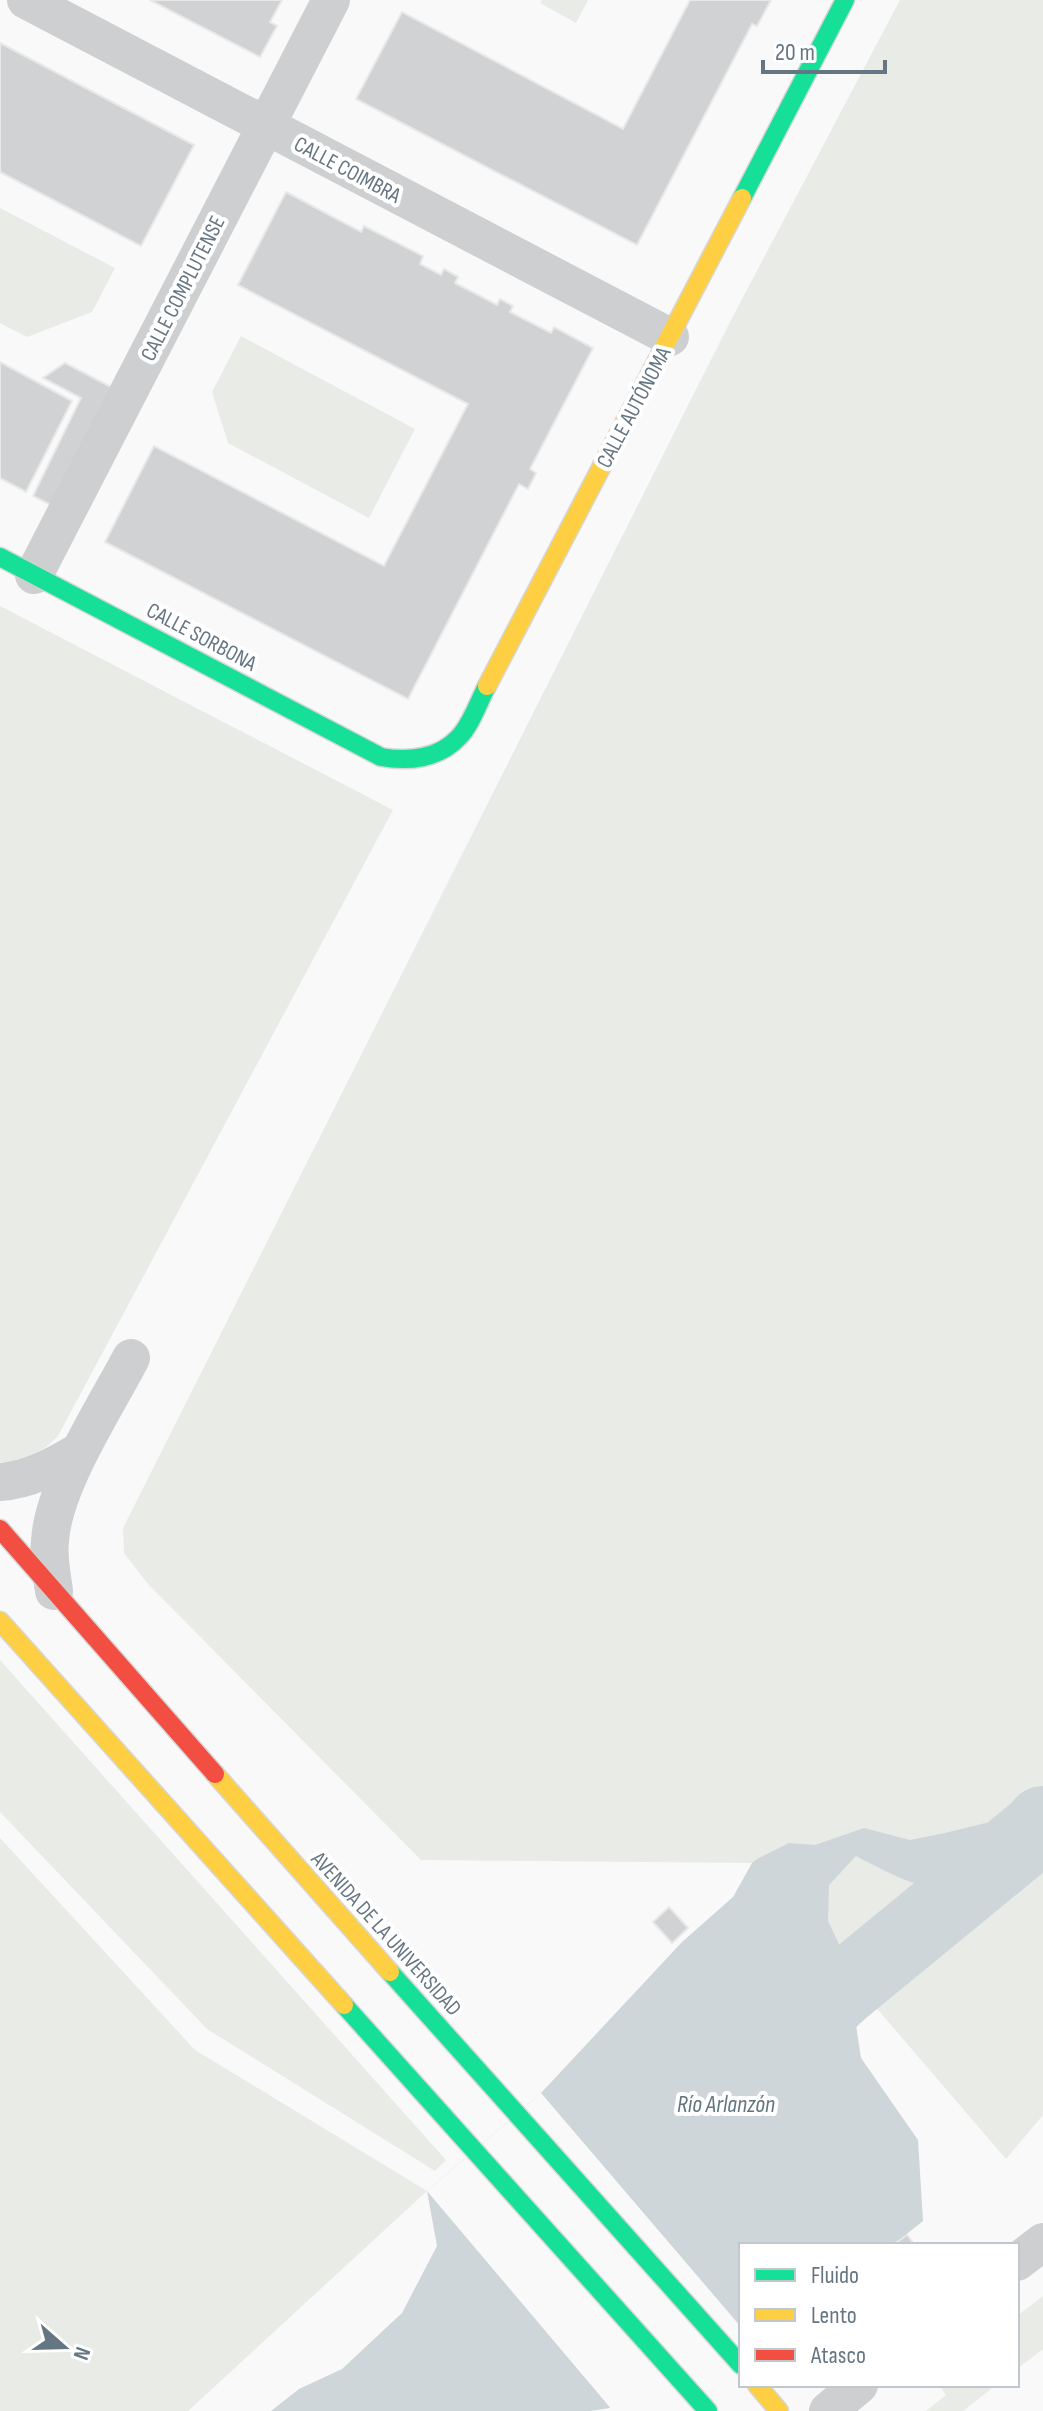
<svg xmlns="http://www.w3.org/2000/svg" width="1043" height="2411" viewBox="0 0 1043 2411" font-family="'Sofia Sans Condensed',sans-serif">
<rect width="100%" height="100%" fill="#f9f9f9"/>
<g fill="#e8ebe6">
<polygon points="542,0 588,0 576,23 540,3"/>
<polygon points="900,0 1043,0 1043,2115 1006,2159 752,1863 421,1860 148,1584 124,1553 123,1528 731,320"/>
<polygon points="0,208 115,268 92,312 27,337 0,323"/>
<polygon points="241,336 415,429 369,518 228,443 212,392"/>
<path d="M0,606l393,204 -335,626c-18,17 -32,28 -58,26z"/>
<polygon points="0,1660 446,2160 435,2171 207,2029 0,1812"/>
<polygon points="0,1838 195,2050 427,2191 188,2411 0,2411"/>
<polygon points="1043,2296 1043,2349 1017,2369 1017,2316"/>
<polygon points="939,2385 996,2385 963,2411 926,2411 946,2395"/>
</g>
<path fill="#ced6d9" d="M1043,1795v62c-72,53 -114,38 -187,-1l-27,29 -1,36 18,38 15,99 57,82 5,81 -30,24h-152v84l-75,-27 -56,106 -20,3h-319l28,-22 43,-20 60,-56 35,-67 -10,-55 114,-98 141,-151 51,-45 19,-34 5,-4 32,-16 26,2 49,-17 46,12 35,-7 45,-11z"/>
<polygon fill="#f9f9f9" points="541,2093 741,2327 741,2333 668,2307 613,2411 427,2191"/>
<g fill="none" stroke-linecap="round" stroke-linejoin="round">
<polyline stroke="#ced6d9" stroke-width="74" points="774,2051 842,1990 1038,1829 1043,1823"/>
</g>
<g fill="#d0d2d3" stroke="#e8e8e8" stroke-width="2">
<polygon points="150,0 282,0 270,22 277,26 260,57"/>
<polygon points="690,0 771,0 757,26 752,24 637,245 356,99 402,12 623,129"/>
<polygon points="0,43 194,145 141,246 0,172"/>
<polygon points="286,192 361,232 364,226 423,256 420,264 441,275 444,269 458,277 455,283 497,305 500,299 513,306 510,312 551,333 554,327 593,348 530,469 536,473 528,489 519,484 408,699 105,542 154,446 384,566 468,404 238,285"/>
<polygon points="0,362 72,401 26,492 0,478"/>
<polygon points="65,363 111,387 51,505 33,496 81,398 43,378"/>
<polygon points="669,1907 688,1928 672,1943 653,1922"/>
<polygon points="907,2235 915,2245 893,2245"/>
</g>
<g fill="none" stroke-linecap="round" stroke-linejoin="round">
<defs>
<g id="fast">
<polyline points="742,198 845,0"/>
<path d="M0,557l381,200c27,5 58,2 78,-20 12,-12 20,-36 28,-51"/>
<polyline points="390,1972 741,2365"/>
<polyline points="344,2005 708,2411"/>
</g>
<g id="slow">
<polyline points="487,686 742,198"/>
<polyline points="0,1621 344,2005"/>
<polyline points="215,1774 390,1972"/>
<polyline points="757,2385 779,2411"/>
</g>
<polyline id="jam" points="0,1529 215,1774"/>
</defs>
<use href="#fast" stroke="#d5d6d7" stroke-width="21"/>
<use href="#slow" stroke="#d5d6d7" stroke-width="21"/>
<use href="#jam" stroke="#d5d6d7" stroke-width="21"/>
<g stroke="#cecfd0" stroke-width="38">
<polyline points="26,0 670,337"/>
<polyline points="34,575 331,0"/>
<path d="M0,1482c30,-2 54,-16 80,-31"/>
<path d="M54,1591c-2,-16 -6,-33 -4,-50 3,-55 55,-133 81,-183"/>
<polyline points="1017,2262 1043,2242"/>
<polyline points="828,2411 859,2385"/>
</g>
<use href="#fast" stroke="#16e098" stroke-width="18"/>
<use href="#slow" stroke="#ffcf43" stroke-width="18"/>
<use href="#jam" stroke="#f24e42" stroke-width="18"/>
</g>
<g text-anchor="middle" stroke-width="8" stroke-linejoin="round" paint-order="stroke">
<g font-size="22" fill="#657683" stroke="#fff">
<text transform="translate(348 169) rotate(28)" y="8">CALLE COIMBRA</text>
<text transform="translate(182 288) rotate(-63)" y="8">CALLE COMPLUTENSE</text>
<text transform="translate(633 407) rotate(-62)" y="8">CALLE AUTÓNOMA</text>
<text transform="translate(202 636) rotate(28)" y="8">CALLE SORBONA</text>
<text transform="translate(387 1933) rotate(48)" y="8">AVENIDA DE LA UNIVERSIDAD</text>
</g>
<g font-size="24" font-style="italic" fill="#60757c" stroke="#fff">
<text x="726" y="2112">Río Arlanzón</text>
</g>
</g>
<rect x="739" y="2243" width="280" height="144" fill="#ffffff" stroke="#c1c8cd" stroke-width="2"/>
<rect x="755" y="2269" width="40" height="12" fill="#16e098" stroke="#c1c8cd" stroke-width="2"/>
<text x="811" y="2283" font-size="24" fill="#657683">Fluido</text>
<rect x="755" y="2309" width="40" height="12" fill="#ffcf43" stroke="#c1c8cd" stroke-width="2"/>
<text x="811" y="2323" font-size="24" fill="#657683">Lento</text>
<rect x="755" y="2349" width="40" height="12" fill="#f24e42" stroke="#c1c8cd" stroke-width="2"/>
<text x="811" y="2363" font-size="24" fill="#657683">Atasco</text>
<g transform="translate(64 2347) rotate(110)" stroke="#ffffff" stroke-width="6" paint-order="stroke">
<path d="M0-6L14 30L0 20L-14 30Z" fill="#657683"/>
<text y="-12" font-size="22" font-weight="bold" text-anchor="middle" fill="#657683">N</text>
</g>
<path d="M763 60v12h122v-12" fill="none" stroke="#657683" stroke-width="4"/>
<text x="775" y="60" font-size="24" fill="#657683" stroke="#ffffff" stroke-width="6" paint-order="stroke">20 m</text>
</svg>
